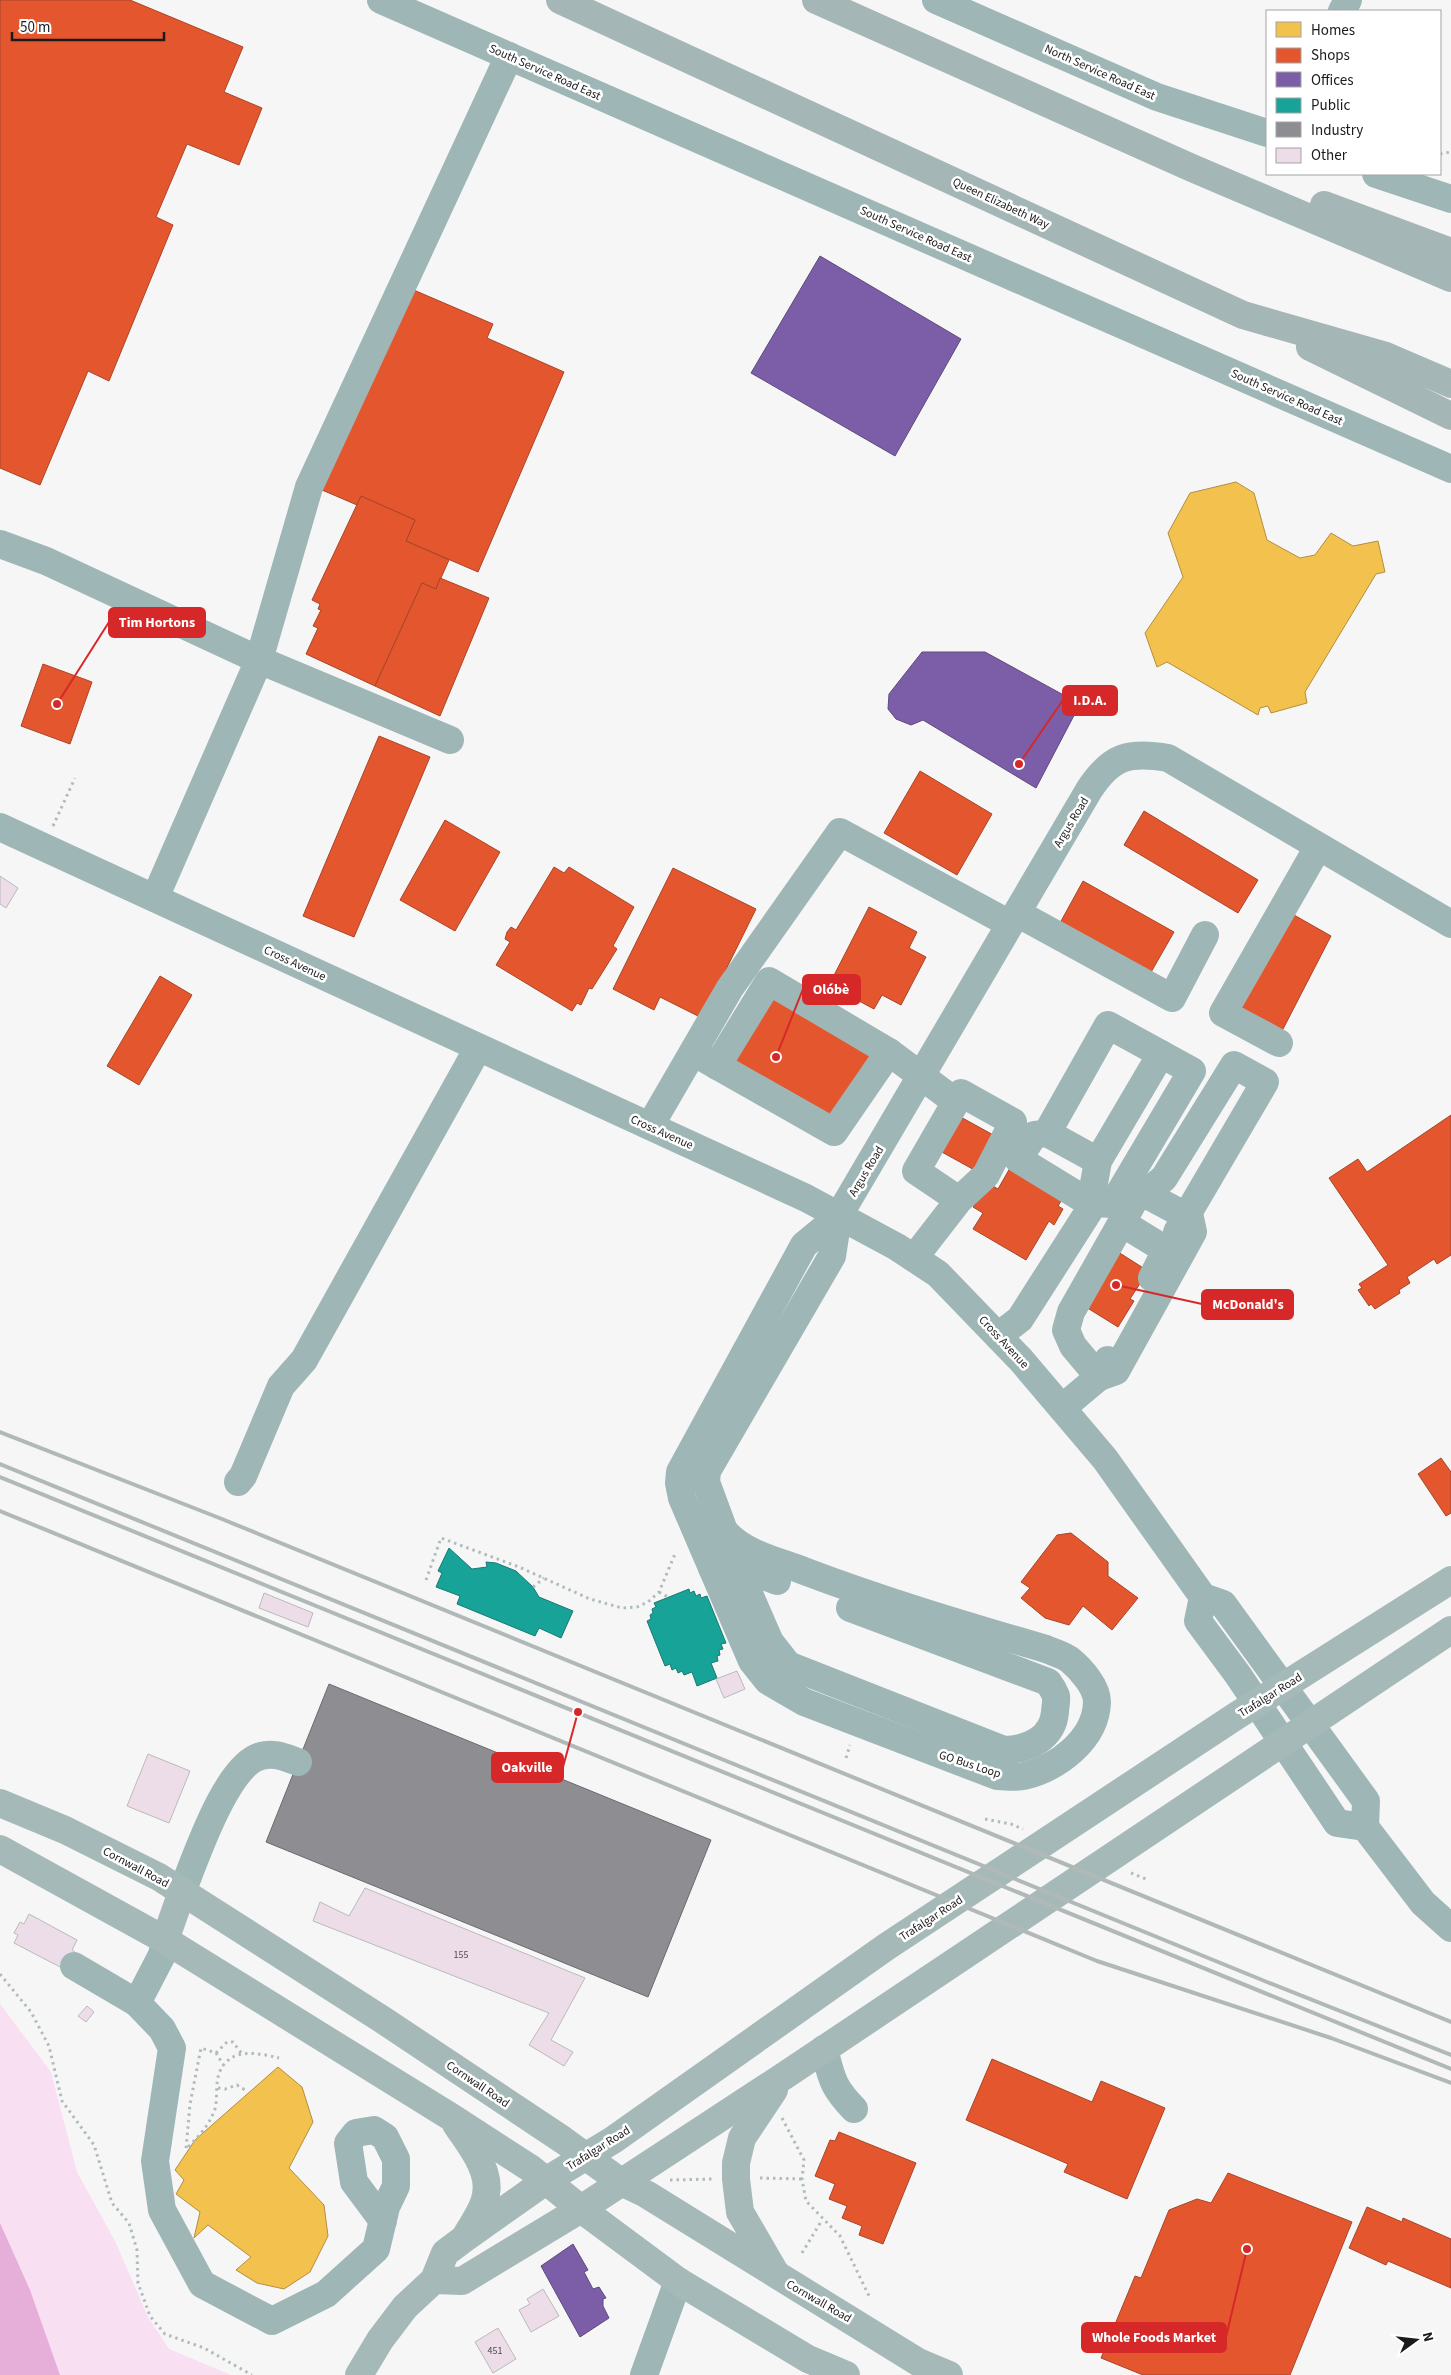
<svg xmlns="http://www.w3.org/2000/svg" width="1451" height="2375" viewBox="0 0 1451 2375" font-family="'Source Sans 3',sans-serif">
<rect width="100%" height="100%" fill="#f7f6f7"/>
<polygon fill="#f8dff2" points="0,2004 51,2072 77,2172 116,2243 148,2317 169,2349 231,2375 0,2375"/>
<polygon fill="#e6afd9" points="0,2223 30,2290 60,2375 0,2375"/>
<g fill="#f2c14e" stroke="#b28f3f">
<polygon points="1236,482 1254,493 1267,540 1300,558 1315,555 1331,533 1353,546 1378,541 1385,572 1376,574 1305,692 1307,703 1271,713 1268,706 1260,708 1258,715 1167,662 1157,667 1145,633 1183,577 1168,533 1190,493"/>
<polygon points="278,2067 302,2087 313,2122 289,2168 324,2205 328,2236 310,2272 284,2289 257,2283 236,2270 251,2257 208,2225 194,2238 200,2212 176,2194 184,2180 175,2170 195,2140"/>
</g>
<g fill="#e4572e" stroke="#a84528">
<polygon points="0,0 130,0 243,47 224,92 262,108 239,165 187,144 156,217 173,225 109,381 88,371 40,485 0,468"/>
<polygon points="409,288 493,324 487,338 564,372 478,572 406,541 415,520 361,496 357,505 322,490"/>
<polygon points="361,496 415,520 406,541 449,560 436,589 422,583 375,686 306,654 318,628 313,626 321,610 318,609 320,604 312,600"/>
<polygon points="440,578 489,598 440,716 375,686 422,583 436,589"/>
<polygon points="43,664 92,682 70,744 21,726"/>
<polygon points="379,736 430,757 354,937 303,916"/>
<polygon points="920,771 992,814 957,875 884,833"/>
<polygon points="1144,811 1258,880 1238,913 1124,845"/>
<polygon points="445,820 500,852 455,931 400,900"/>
<polygon points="554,867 564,873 569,867 634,907 613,946 617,949 592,989 589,988 581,1005 577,1003 572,1011 496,965 510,942 505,939 507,932 511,927 516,930"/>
<polygon points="673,868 756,909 702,1018 660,997 654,1010 613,989"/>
<polygon points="1083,881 1174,932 1150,974 1060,923"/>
<polygon points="869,907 917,932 909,948 926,957 901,1005 882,995 874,1009 829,985"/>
<polygon points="1294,915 1331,936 1282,1031 1240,1009"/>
<polygon points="160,976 192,995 139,1085 107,1066"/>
<polygon points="769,991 873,1052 833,1121 729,1060"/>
<polygon points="957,1115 997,1137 978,1172 940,1151"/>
<polygon points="1451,1115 1451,1255 1437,1264 1434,1259 1407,1277 1410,1283 1399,1290 1400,1293 1375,1309 1371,1304 1369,1306 1358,1290 1362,1288 1359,1284 1388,1265 1329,1178 1358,1159 1367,1172"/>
<polygon points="1014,1161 1066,1193 1058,1206 1063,1209 1054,1225 1049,1221 1026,1260 973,1229 983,1213 973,1207 988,1183 998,1189"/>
<polygon points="1115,1250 1148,1271 1130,1299 1134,1301 1118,1327 1081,1304"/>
<polygon points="1441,1458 1451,1472 1451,1513 1446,1516 1418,1474"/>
<polygon points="1071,1533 1108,1562 1108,1576 1138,1598 1112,1630 1083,1606 1069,1625 1045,1618 1021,1598 1030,1588 1021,1582 1057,1535"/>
<polygon points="992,2059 1092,2102 1101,2081 1165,2108 1127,2199 1064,2172 1068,2164 966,2120"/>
<polygon points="839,2132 916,2163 883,2244 859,2235 862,2226 842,2218 847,2206 829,2199 835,2184 815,2176 830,2140 835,2141"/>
<polygon points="1228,2173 1352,2222 1290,2375 1143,2375 1101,2358 1135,2276 1141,2278 1169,2210 1197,2199 1211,2203"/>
<polygon points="1367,2207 1402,2222 1403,2218 1451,2239 1451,2288 1388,2261 1386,2265 1349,2248"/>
</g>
<g fill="#7b5ea7" stroke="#5e4a7d">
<polygon points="820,256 961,339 895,456 751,373"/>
<polygon points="922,652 985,652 1080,704 1036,788 923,720 911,725 896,719 888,709 889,694"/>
<polygon points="573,2244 588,2270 584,2272 593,2289 599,2287 606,2298 603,2299 603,2306 609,2318 580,2337 541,2266"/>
</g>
<g fill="#17a398" stroke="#187a72">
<polygon points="449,1548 472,1569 487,1567 486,1562 496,1563 516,1571 533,1587 539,1597 573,1611 561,1638 539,1628 535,1636 457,1604 460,1596 436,1587 442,1573 438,1571"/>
<polygon points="689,1589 690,1593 694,1591 696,1596 700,1594 701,1598 707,1596 726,1643 721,1644 723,1649 719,1650 720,1655 717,1656 718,1661 711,1663 717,1678 697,1686 692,1672 684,1675 682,1671 678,1673 676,1668 672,1670 670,1664 665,1666 647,1621 651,1619 650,1615 653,1613 652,1609 656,1607 654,1603"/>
</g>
<polygon fill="#8d8d92" stroke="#6b6a6e" points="329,1684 711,1840 648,1997 266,1842"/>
<g fill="#eddde9" stroke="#bababa">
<polygon points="0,876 18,888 6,908 0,904"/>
<polygon points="264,1593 313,1613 308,1627 259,1608"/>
<polygon points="737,1671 745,1689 724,1698 716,1679"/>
<polygon points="148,1754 190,1771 169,1823 127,1806"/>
<polygon points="365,1888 585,1978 551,2040 573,2052 564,2066 529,2045 549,2013 313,1921 320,1902 349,1916"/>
<polygon points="29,1914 77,1940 72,1950 75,1952 69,1962 62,1968 14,1943 18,1935 14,1933 20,1922 24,1924"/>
<polygon points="87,2006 94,2012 86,2022 78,2016"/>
<polygon points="543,2289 559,2316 531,2332 519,2310 530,2304 527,2299"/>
<polygon points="498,2328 516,2359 493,2373 475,2342"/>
</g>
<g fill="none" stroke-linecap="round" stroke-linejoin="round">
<g stroke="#b0bcbc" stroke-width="3" stroke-dasharray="2.5 4" stroke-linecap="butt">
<polyline points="1440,154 1451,152"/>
<polyline points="53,826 75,778"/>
<polyline points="426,1580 441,1538 519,1567 590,1599 622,1608 637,1607 648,1602 659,1592 675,1554"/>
<polyline points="533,1587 544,1578"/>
<polyline points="659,1592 668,1597"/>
<polyline points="846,1758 850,1745"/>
<polyline points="985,1819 1011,1824 1023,1829"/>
<polyline points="1131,1873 1146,1879"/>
<polyline points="0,1974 31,2012 49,2046 62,2101 94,2145 112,2203 129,2223 137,2250 138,2283 150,2316 165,2334 204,2348 252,2375"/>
<polyline points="216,2053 227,2042 233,2042 242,2054"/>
<path d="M224,2066l-8,-13 -15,-5 -11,56 -4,45c12,-12 23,-23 29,-40 3,-12 0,-27 5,-38 11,-24 39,-18 59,-13"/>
<polyline points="218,2088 225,2089 237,2085 245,2090"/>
<polyline points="782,2118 804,2160 802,2179 806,2201 840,2236 869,2296"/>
<polyline points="760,2178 802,2179"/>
<polyline points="670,2180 714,2179"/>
<polyline points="802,2253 822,2220"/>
</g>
<g stroke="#9eb7b6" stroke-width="28">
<polyline points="381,0 1451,469"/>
<polyline points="936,0 1157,97 1267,133"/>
<polyline points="1342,11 1348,0"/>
<polyline points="1376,174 1451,199"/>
<polyline points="0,544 46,561 259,660 450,740"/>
<polyline points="0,827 806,1198 897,1247 938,1274 1021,1360 1105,1459 1203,1597 1223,1604 1366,1801 1365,1827 1423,1903 1451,1928"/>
<polyline points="155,898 259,660 309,487 509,56"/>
<polyline points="1017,913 1172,998 1205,935"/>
<polyline points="1279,1043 1223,1013 1318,847"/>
<polyline points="700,1056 834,1132 889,1052"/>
<polyline points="717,1066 769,981 889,1052 956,1102"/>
<polyline points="650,1126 730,988 840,832 1010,924"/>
<polyline points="1047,1133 1034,1135 1018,1159 1090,1203 1113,1204 1192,1071 1108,1025 1047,1133 1098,1161"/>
<polygon points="1145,1194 1190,1218 1193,1232 1116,1371 1099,1377 1073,1346 1066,1330 1071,1312 1135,1199"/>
<polyline points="1145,1194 1164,1178 1234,1065 1265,1082 1177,1232"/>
<path d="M838,1217l-6,39 -125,215 -1,11 31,84 33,76 18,23 216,85c24,0 49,-12 51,-38 0,-5 2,-12 1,-16 -2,-5 -5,-10 -8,-14l-198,-74"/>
<polyline points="1122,1223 1166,1250 1152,1278"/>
<polyline points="914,1258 959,1200 986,1175 1013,1122 961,1093 916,1171 959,1200"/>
<polyline points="998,1336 1020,1319 1089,1211 1098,1161 1161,1054"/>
<polyline points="1062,1408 1099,1377 1108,1360"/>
<polyline points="238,1482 243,1476 281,1386 304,1360 478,1048"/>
<path d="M726,1533c19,21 52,28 78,38 79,30 160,54 242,78 7,3 18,6 24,11 11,9 27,27 27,42 -1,38 -40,66 -73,74 -8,2 -19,0 -27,0l-193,-74 -36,-21 -16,-20 -70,-163 -3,-15 1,-11 124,-227 34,-28 251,-427c22,-34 40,-39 79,-32l283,166"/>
<polyline points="712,1568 737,1566 777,1581"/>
<polyline points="1203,1597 1198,1621 1238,1675 1337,1823 1365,1827"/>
<path d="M182,1892c13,-32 44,-127 79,-136 13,-4 25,2 37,6"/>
<polyline points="74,1966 137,2003 162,2029 172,2048 155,2161 162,2210 202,2284 272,2321 326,2294 376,2249 386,2207 396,2186 396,2159 385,2137 374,2130 356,2133 348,2143 354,2182 383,2221"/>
<polyline points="137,2003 162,1955 165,1940"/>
<path d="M824,2049c8,30 8,37 30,60"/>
<polyline points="644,2375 678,2281"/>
</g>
<g stroke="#a5bab8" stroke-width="28">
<polyline points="0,1803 65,1830 159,1877 383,2020 563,2140 621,2182 646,2194 918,2362 949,2375"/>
<polyline points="0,1849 165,1940 451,2117 530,2168 581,2209 678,2281 808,2359 846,2375"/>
<polyline points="165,1940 182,1892"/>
<polyline points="774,2090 742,2138 736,2163 736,2179 740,2212 776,2274"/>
<path d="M456,2124c13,20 35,45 30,71 -2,14 -12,27 -19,39"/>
<polyline points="434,2280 462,2281 581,2209 784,2076 1451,1630"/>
<polyline points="359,2375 380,2340 405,2307 434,2280 445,2253 465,2238 547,2180 613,2140 886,1947 1236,1716 1451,1580"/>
</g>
<g stroke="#a5b6b6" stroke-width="28">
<polyline points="560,0 1243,315 1386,356 1451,384"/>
<polyline points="816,0 1192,168 1451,278"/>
<polyline points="1324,205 1451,252"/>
<polyline points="1310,347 1451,416"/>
</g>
<g stroke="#b0b9b8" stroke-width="4">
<polyline points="0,1432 222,1519 1451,2022"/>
<polyline points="0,1464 1267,1982 1451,2055"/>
<polyline points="0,1477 1451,2069"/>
<polyline points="0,1511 1097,1961 1331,2038 1451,2083"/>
</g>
</g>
<g text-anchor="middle" stroke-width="5" stroke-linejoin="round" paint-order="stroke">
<g font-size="10" fill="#504b4e">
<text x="461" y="1958">155</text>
<text x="495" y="2354">451</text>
</g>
<g font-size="12" fill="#1b1a1b" stroke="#fff">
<text transform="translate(545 72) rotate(24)" y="4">South Service Road East</text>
<text transform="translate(1100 72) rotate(24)" y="4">North Service Road East</text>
<text transform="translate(1001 203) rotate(25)" y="4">Queen Elizabeth Way</text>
<text transform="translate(916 234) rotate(24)" y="4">South Service Road East</text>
<text transform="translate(1287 397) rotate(24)" y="4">South Service Road East</text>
<text transform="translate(1071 822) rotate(-59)" y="4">Argus Road</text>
<text transform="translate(295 963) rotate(25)" y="4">Cross Avenue</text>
<text transform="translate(662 1132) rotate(24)" y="4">Cross Avenue</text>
<text transform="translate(866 1171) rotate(-59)" y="4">Argus Road</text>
<text transform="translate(1004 1342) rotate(47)" y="4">Cross Avenue</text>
<text transform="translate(1270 1695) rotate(-32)" y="4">Trafalgar Road</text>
<text transform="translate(970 1764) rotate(18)" y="4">GO Bus Loop</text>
<text transform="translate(136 1867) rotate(28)" y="4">Cornwall Road</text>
<text transform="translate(931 1918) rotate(-33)" y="4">Trafalgar Road</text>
<text transform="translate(478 2084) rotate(34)" y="4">Cornwall Road</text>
<text transform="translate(598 2148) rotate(-32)" y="4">Trafalgar Road</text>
<text transform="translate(819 2301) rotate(30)" y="4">Cornwall Road</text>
</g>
</g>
<path fill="none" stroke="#d62828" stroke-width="2" d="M57 704L109 622M1019 764L1063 700M776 1057L803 989M1116 1285L1202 1304M578 1712L563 1767M1247 2249L1226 2337"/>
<g fill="#d62828" stroke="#fff" stroke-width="2">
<circle cx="57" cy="704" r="5"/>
<circle cx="1019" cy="764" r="5"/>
<circle cx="776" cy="1057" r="5"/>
<circle cx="1116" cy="1285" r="5"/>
<circle cx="578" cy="1712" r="5"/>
<circle cx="1247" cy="2249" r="5"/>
</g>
<g fill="#d62828" stroke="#d62828" stroke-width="2">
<rect x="109" y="608" width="96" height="29" rx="5"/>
<rect x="1063" y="686" width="54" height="29" rx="5"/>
<rect x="803" y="975" width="57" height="29" rx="5"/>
<rect x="1202" y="1290" width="91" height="29" rx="5"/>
<rect x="492" y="1753" width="71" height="29" rx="5"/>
<rect x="1082" y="2323" width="144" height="29" rx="5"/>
</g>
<g font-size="14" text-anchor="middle" font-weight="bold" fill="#fff">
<text x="157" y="627">Tim Hortons</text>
<text x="1090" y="705">I.D.A.</text>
<text x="831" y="994">Olóbè</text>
<text x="1248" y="1309">McDonald's</text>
<text x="527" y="1772">Oakville</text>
<text x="1154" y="2342">Whole Foods Market</text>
</g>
<rect x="1266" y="10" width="175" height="165" fill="#ffffff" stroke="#a4a3a4"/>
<rect x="1276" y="22" width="25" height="15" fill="#f2c14e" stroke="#a4a3a4"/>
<text x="1311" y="35" font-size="15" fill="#1b1a1b">Homes</text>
<rect x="1276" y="48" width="25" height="15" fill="#e4572e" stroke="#a4a3a4"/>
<text x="1311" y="60" font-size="15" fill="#1b1a1b">Shops</text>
<rect x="1276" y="72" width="25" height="15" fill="#7b5ea7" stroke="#a4a3a4"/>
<text x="1311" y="85" font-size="15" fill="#1b1a1b">Offices</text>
<rect x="1276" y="98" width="25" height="15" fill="#17a398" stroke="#a4a3a4"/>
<text x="1311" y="110" font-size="15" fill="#1b1a1b">Public</text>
<rect x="1276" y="122" width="25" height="15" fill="#8d8d92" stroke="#a4a3a4"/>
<text x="1311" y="135" font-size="15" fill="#1b1a1b">Industry</text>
<rect x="1276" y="148" width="25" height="15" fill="#eddde9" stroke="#a4a3a4"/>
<text x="1311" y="160" font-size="15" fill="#1b1a1b">Other</text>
<g transform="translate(1416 2340) rotate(75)" stroke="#ffffff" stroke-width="4" paint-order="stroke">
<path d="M0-4L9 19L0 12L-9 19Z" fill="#1b1a1b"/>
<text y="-8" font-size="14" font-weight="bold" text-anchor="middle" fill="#1b1a1b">N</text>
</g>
<path d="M12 32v8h152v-8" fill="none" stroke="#1b1a1b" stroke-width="2.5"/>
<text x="20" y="32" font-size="15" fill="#1b1a1b" stroke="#ffffff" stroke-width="4" paint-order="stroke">50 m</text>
</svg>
